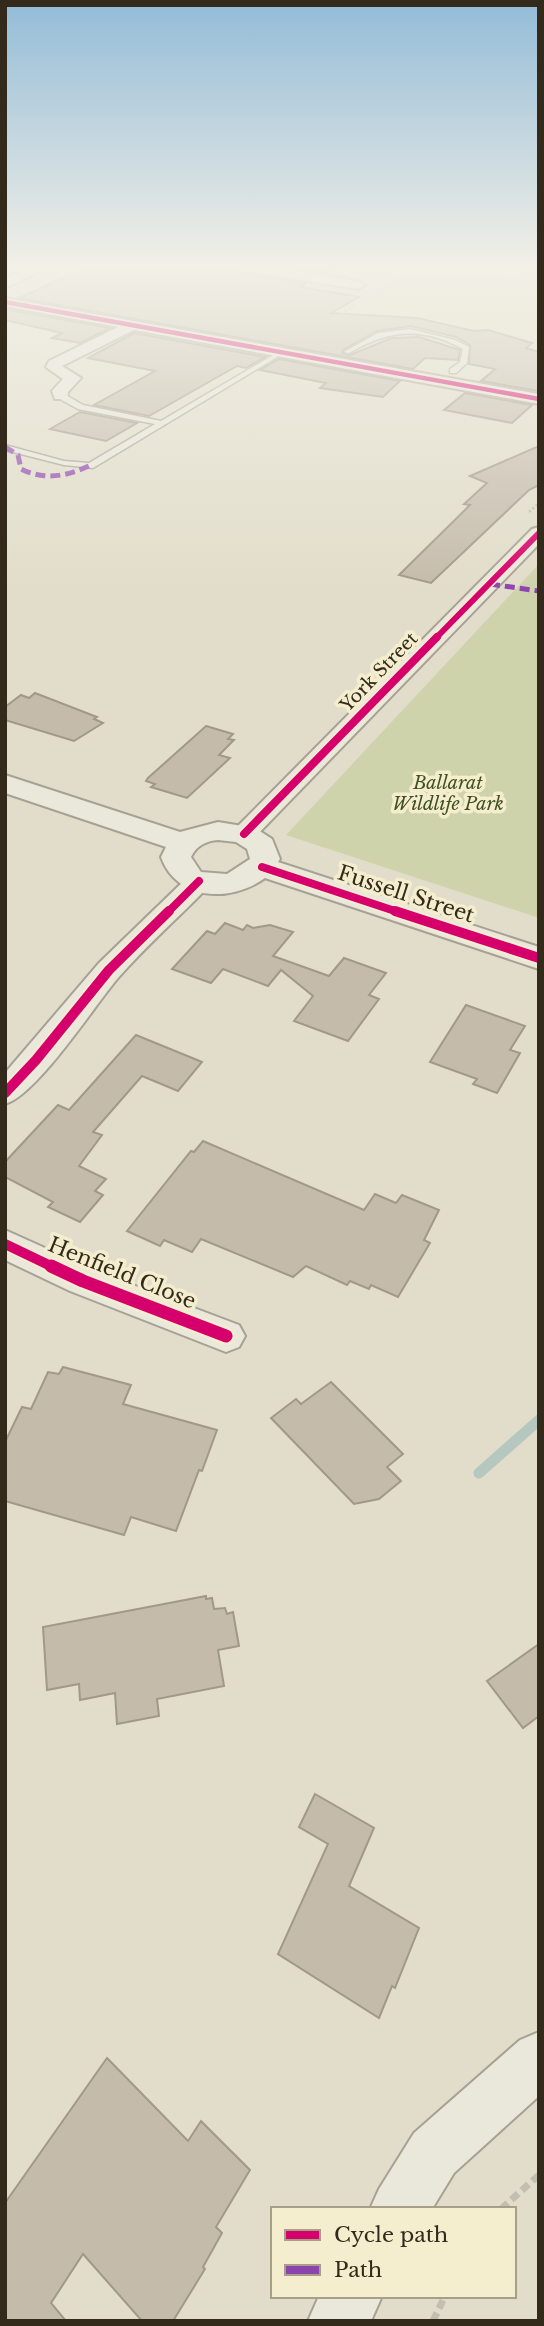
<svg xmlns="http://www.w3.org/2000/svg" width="544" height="2326" viewBox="0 0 544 2326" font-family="'Libre Baskerville',serif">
<rect width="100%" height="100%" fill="#e2ddca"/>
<polygon fill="#e2deba" points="429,265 459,265 539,285 539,336 362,306"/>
<polygon fill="#cfd3ac" points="539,564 539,918 286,835"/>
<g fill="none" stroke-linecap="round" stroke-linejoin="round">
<polyline stroke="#b5c7be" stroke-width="11" points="479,1473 539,1420"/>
</g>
<g fill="#c5bbab" stroke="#a29889" stroke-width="2">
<polygon points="92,265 120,268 127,265 224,265 233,272 306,283 301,287 359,297 331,313 417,318 474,331 488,330 532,343 526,348 539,352 539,391 481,381 495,369 469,364 470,345 456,337 411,326 377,331 343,350 342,353 350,355 392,338 419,337 460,350 458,360 425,358 413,369 19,298"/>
<polygon points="276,265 339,265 325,273"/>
<polygon points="5,309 110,328 80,343 52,338 62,333 5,320"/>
<polygon points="134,333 265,357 246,368 237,366 149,416 94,405 155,371 88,358"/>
<polygon points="279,359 400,381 383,397 320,388 326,383 260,370"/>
<polygon points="465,393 532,405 512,423 444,410"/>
<polygon points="80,412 137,423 106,441 50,429"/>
<polygon points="539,446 539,485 529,490 431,583 399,575 470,505 464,504 487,483 470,476"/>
<polygon points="35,693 97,717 94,719 103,723 74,741 5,720 5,707 21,695 29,698"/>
<polygon points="206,726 233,734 228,739 234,740 219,755 230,758 187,798 151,787 155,784 146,781 148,778"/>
<polygon points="225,923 243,930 247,925 253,928 270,925 293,932 273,956 329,976 344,958 386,973 369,995 379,999 348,1041 294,1021 313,996 281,970 268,986 223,969 211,983 172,969 207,931 215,934"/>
<polygon points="466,1005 525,1026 510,1050 520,1053 497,1093 473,1084 477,1079 430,1062"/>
<polygon points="136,1035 202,1062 178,1091 142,1076 93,1132 102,1135 79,1166 106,1179 95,1191 103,1195 80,1222 48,1207 53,1202 5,1177 5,1162 58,1105 69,1110"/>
<polygon points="203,1141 364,1210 375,1194 396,1203 402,1195 439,1210 424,1240 430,1243 398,1297 371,1285 369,1289 350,1281 347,1285 306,1266 293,1277 201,1239 192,1252 164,1240 160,1246 127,1231 191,1151 194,1152"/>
<polygon points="63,1367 131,1385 123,1404 217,1430 202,1471 199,1470 176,1531 131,1517 124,1535 5,1501 5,1442 22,1407 31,1409 48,1372 59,1374"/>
<polygon points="331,1382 403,1454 387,1467 401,1481 379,1499 354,1504 271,1418 296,1399 301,1404"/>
<polygon points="206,1596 206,1599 212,1598 214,1609 225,1608 227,1614 233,1612 239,1646 218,1650 224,1686 157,1699 159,1716 117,1724 115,1693 80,1700 79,1684 47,1690 43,1627"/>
<polygon points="539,1644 539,1716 523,1728 487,1681"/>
<polygon points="315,1794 374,1828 349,1886 419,1928 395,1988 392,1986 379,2018 278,1954 328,1844 299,1827"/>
<polygon points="107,2058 188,2141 201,2121 250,2170 216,2227 222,2233 203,2267 205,2269 173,2321 142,2321 83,2254 51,2303 66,2321 5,2321 5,2203"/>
</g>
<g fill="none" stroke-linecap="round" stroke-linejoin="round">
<defs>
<g id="service">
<path d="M410,329l45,11 14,7 -2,16 -11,10h-6v-4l10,-7 3,-13c-42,-23 -74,-19 -114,4l-5,-1 34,-19z"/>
<polygon points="280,351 282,354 93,468 64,465 5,450 5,445 64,461 89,463 155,424 78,409 58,398 58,394 64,394 83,405 161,421"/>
</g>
<g id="minor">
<polygon points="38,265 55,265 5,288 5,279"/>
<polygon points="227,265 258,265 358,281 365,285 358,289 233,269"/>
<polygon points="5,298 539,394 539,404 134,330 62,366 81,378 68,392 67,399 55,399 52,391 63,379 46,367 49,361 118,327 5,306"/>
<polygon points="539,527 539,544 253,839 244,842 235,839 231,834 235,829 532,529"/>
<path d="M199,873l9,2 4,6 -4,6c-29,30 -62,59 -90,91 -24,28 -81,117 -113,126v-31l94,-110 91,-88z"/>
<polygon points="5,1230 96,1271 239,1325 245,1336 239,1347 226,1352 70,1291 5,1260"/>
<polygon points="539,2032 539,2096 454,2173 432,2209 370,2209 379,2189 414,2133 520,2040"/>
<polygon points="319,2296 382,2296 371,2321 308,2321"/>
</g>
<path id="tertiary" d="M5,775l175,57 38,-10 37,6 17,11 8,20 -2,3 261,85v22l-274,-91c-35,25 -88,23 -104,-21l5,-10 -161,-54zM218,840l18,2 11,7 3,10 -23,15 -26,-2 -10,-15c5,-11 15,-16 27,-17z"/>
</defs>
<use href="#service" stroke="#a7a194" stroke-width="3"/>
<use href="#minor" stroke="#a7a194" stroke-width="4"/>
<use href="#tertiary" stroke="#a7a194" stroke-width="4"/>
<g stroke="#c3beb2" stroke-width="2" stroke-dasharray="2.5 2" stroke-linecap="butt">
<polyline points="378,292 425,265"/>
<polyline points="306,335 356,305"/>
</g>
<polyline stroke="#c3beb2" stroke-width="2.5" stroke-dasharray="2.5 2" stroke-linecap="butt" points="529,512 539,503"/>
<g stroke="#c3beb2" stroke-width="7" stroke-dasharray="9 5" stroke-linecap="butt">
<polyline points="501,2209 539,2175"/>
<polyline points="433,2321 445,2296"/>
</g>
<use href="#service" fill="#eae7db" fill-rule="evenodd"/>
<use href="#minor" fill="#eae7db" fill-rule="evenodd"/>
<use href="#tertiary" fill="#eae7db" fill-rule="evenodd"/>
<g stroke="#8e44ad" stroke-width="5" stroke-dasharray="10 5" stroke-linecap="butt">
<path d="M5,447l13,8 3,14c24,12 47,7 70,-4"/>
<polyline points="490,584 539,591"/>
</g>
<defs>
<polyline id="cycleway-far4" points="5,302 539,399"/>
<polyline id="cycleway-far3" points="435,639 539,533"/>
<g id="cycleway-far2">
<polyline points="244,834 437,637"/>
<polyline points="262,867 401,913"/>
<polyline points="167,913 199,881"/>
</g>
<g id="cycleway-far1">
<polyline points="395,911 539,958"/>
<polyline points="5,1093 36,1060 109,970 169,911"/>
<polyline points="5,1244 55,1268"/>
</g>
<polyline id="cycleway" points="51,1266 83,1281 226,1336"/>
</defs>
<use href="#cycleway-far4" stroke="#f4edce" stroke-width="6"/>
<use href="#cycleway-far3" stroke="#f4edce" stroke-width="9"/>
<use href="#cycleway-far2" stroke="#f4edce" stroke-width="11"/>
<use href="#cycleway-far1" stroke="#f4edce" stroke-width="14"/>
<use href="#cycleway" stroke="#f4edce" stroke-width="18"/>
<use href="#cycleway-far4" stroke="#d6006c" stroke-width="4.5"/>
<use href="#cycleway-far3" stroke="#d6006c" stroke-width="6"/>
<use href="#cycleway-far2" stroke="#d6006c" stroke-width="8"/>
<use href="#cycleway-far1" stroke="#d6006c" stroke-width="10"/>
<use href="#cycleway" stroke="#d6006c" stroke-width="13"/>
</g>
<linearGradient id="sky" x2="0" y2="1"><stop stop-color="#93bcd7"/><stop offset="0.45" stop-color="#f2f0e7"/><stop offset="1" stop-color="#f2f0e7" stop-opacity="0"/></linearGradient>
<rect width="544" height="591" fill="url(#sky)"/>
<g text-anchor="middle" stroke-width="7" stroke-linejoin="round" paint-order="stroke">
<g font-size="18" fill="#342a1c" stroke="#f4edce">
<text transform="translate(379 672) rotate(-46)" y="6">York Street</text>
</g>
<g font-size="18" font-style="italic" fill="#415123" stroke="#f4edce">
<text x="448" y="789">Ballarat<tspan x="448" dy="21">Wildlife Park</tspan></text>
</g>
<g font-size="21" fill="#342a1c" stroke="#f4edce">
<text transform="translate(406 894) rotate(18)" y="7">Fussell Street</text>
<text transform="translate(122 1273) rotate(22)" y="7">Henfield Close</text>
</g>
</g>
<rect width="544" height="2326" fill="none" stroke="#342a1c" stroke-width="14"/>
<rect x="271" y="2207" width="245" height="91" fill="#f4edce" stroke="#a79f87" stroke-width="2"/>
<rect x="285" y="2230" width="35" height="10" fill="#d6006c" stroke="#a79f87" stroke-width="2"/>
<text x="334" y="2242" font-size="21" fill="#342a1c">Cycle path</text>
<rect x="285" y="2265" width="35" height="10" fill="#8e44ad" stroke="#a79f87" stroke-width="2"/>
<text x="334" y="2277" font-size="21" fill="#342a1c">Path</text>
</svg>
